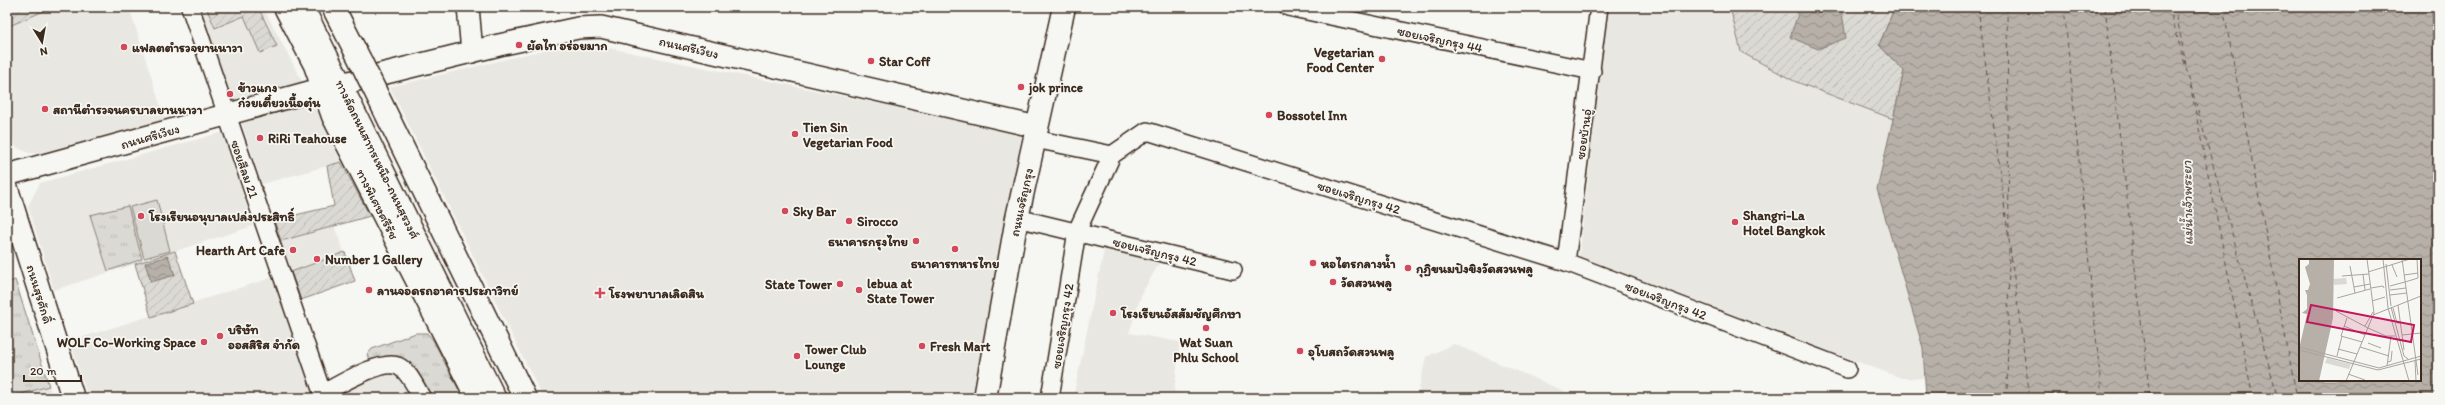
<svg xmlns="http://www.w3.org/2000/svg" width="2445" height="405" viewBox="0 0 2445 405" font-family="Itim,'Playpen Sans Thai',sans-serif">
<defs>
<pattern id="grass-tufts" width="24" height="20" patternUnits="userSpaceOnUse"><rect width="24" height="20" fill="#dad9d3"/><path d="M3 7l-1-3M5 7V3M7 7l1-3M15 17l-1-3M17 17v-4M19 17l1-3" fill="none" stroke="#bcbab5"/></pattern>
<pattern id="garden-furrows" width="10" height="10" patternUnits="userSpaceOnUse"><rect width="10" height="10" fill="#dad9d3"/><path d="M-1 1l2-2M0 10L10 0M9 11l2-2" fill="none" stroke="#bcbab5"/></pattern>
<pattern id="water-waves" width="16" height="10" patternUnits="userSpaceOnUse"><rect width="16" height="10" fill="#b6b0a9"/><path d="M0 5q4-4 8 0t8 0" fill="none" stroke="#958f89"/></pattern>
</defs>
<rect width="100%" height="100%" fill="#f6f6f2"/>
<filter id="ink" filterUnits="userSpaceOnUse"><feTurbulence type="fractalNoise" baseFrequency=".025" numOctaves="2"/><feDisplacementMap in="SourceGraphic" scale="8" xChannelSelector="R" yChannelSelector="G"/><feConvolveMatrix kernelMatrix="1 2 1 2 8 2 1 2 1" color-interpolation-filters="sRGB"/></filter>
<g filter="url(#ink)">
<g fill="#e8e7e2">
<polygon points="53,7 129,7 165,120 45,154 29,153 16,147 7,120 7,27"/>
<polygon points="196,7 263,7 305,87 231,108"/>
<polygon points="1608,7 1892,7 1879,45 1904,71 1877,189 1923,348 1924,378 1901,378 1579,256"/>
<polygon points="584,43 1022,133 974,398 543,398 390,87 548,49"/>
<polygon points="312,97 341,162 262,184 240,118"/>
<polygon points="224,132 253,226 54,290 28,206 40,183"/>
<polygon points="334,226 355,281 301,300 329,379 329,394 384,371 397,375 411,398 88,398 70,341 291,272 281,241"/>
<polygon points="1106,241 1164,255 1142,293 1129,333 1180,342 1174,391 1200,398 1073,398"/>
<polygon points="1454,344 1580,398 1417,398 1426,357"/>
<polygon points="49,386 53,398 11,398"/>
</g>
<g fill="url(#grass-tufts)" stroke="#8a8278">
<polygon points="128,206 142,259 108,271 90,215"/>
<polygon points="15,280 49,386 7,398 7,283"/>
<polygon points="416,333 427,333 433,340 463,398 435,398 410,362 387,358 370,361 367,355 372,349"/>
</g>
<g fill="url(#garden-furrows)" stroke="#8a8278">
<polygon points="7,7 53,7 7,27"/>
<polygon points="206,7 258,7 277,46 260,53 244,16 215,28"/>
<polygon points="1730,7 1892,7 1892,14 1879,45 1904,71 1893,119 1794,81 1741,52"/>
<polygon points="341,162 370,216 281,241 274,220 334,206 327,166"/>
<polygon points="175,251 193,304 151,317 135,264"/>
<polygon points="345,252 355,281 301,300 291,272"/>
</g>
<polygon fill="#dad9d3" stroke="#8a8278" points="157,200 170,251 144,258 130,207"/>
<g fill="url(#water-waves)" stroke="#857a71" fill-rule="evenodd">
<polygon points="1795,7 1841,7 1846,38 1818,49 1790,37 1798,14"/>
<path d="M1892,7h546v391h-512l-3,-50 -46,-159 27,-118 -25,-26 13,-31zM2300,260h120v120h-120z"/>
<polygon points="168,256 175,275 151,282 145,263"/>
</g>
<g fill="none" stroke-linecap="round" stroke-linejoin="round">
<g stroke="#605248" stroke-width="1" stroke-dasharray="5 4" stroke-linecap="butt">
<polyline points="1978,7 2030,398"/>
<polyline points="2007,7 2009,237"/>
<polyline points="2064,7 2102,398"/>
<polyline points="2105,7 2150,398"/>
<polyline points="2169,7 2278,398"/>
<polyline points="2175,7 2186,65"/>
<polyline points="2223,7 2297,398"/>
<polyline points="2190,84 2253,398"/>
<polyline points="2007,398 2009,249"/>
</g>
<defs>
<g id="minor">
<polyline points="190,7 324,398"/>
<polyline points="1288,7 1592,71"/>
<polyline points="1035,139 1112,155"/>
<polyline points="1017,218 1233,270"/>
<polyline points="1566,262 1599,7"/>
<path d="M323,393c16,-8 58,-34 75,-27 11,5 18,22 24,32"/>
<polyline points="1050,398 1077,231 1112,155 1147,131 1566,262 1847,369"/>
</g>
<g id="tertiary">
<polyline points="303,7 495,398"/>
<polyline points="468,7 472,52"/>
<polyline points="341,84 499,45 578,28 601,27 1037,127"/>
<polyline points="7,175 316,90"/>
</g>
<g id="secondary">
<polyline points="7,189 73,398"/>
<polyline points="985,398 1017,218 1064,7"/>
</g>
<g id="motorway">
<polyline points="285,7 315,65 333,116 477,398"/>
<polyline points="333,7 361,62"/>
</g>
</defs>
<use href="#minor" stroke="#3b2a1e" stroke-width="20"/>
<use href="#tertiary" stroke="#3b2a1e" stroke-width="24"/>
<use href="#secondary" stroke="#3b2a1e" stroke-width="25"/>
<use href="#motorway" stroke="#3b2a1e" stroke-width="25"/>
<use href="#minor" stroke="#f6f6f2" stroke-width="17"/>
<use href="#tertiary" stroke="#f6f6f2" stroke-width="21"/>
<use href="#secondary" stroke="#f6f6f2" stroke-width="22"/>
<use href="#motorway" stroke="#f6f6f2" stroke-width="22"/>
<defs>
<polyline id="motorway-bridge" points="361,62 525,398"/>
</defs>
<use href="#motorway-bridge" stroke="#3b2a1e" stroke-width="25" stroke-linecap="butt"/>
<use href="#motorway-bridge" stroke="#f6f6f2" stroke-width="22"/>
</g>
</g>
<g fill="#d1495b" stroke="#f6f6f2" stroke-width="1.5">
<circle cx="519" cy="45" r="4"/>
<circle cx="124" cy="47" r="4"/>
<circle cx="1382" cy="59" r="4"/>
<circle cx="871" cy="61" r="4"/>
<circle cx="1021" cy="87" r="4"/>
<circle cx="230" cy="94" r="4"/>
<circle cx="45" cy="109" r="4"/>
<circle cx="1269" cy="115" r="4"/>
<circle cx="795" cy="134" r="4"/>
<circle cx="260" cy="138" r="4"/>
<circle cx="785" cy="211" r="4"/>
<circle cx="141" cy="216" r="4"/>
<circle cx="849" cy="221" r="4"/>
<circle cx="1735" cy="222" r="4"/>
<circle cx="916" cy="241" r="4"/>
<circle cx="955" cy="249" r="4"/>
<circle cx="293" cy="250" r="4"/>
<circle cx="317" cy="259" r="4"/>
<circle cx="1313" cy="263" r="4"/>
<circle cx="1408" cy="268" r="4"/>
<circle cx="1333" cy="282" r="4"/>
<circle cx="840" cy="284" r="4"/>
<circle cx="369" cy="290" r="4"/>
<circle cx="859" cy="290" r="4"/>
<path d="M598 287h4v4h4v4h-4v4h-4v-4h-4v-4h4z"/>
<circle cx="1113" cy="313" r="4"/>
<circle cx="1206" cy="328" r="4"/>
<circle cx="220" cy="336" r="4"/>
<circle cx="204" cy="342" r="4"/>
<circle cx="922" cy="346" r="4"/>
<circle cx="1300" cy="351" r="4"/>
<circle cx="797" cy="356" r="4"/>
</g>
<g text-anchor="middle" stroke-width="3.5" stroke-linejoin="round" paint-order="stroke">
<g font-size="13" fill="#3b2a1e" stroke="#f6f6f2">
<text transform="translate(1440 39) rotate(12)" y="5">ซอยเจริญกรุง 44</text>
<text transform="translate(689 47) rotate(13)" y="5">ถนนศรีเวียง</text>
<text transform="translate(1583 134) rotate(-82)" y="5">ซอยบ้านอู่</text>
<text transform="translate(150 136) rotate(-16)" y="5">ถนนศรีเวียง</text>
<text transform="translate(378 159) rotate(64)" y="5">ทางลัดถนนสาทรเหนือ-ถนนสุรวงศ์</text>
<text transform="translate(245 169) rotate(71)" y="5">ซอยสีลม 21</text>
<text transform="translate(1359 197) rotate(17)" y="5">ซอยเจริญกรุง 42</text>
<text transform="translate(1021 202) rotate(-78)" y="5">ถนนเจริญกรุง</text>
<text transform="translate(378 204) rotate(63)" y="5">ทางพิเศษศรีรัช</text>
<text transform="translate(1155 251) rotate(14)" y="5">ซอยเจรืญกรุง 42</text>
<text transform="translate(40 294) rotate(73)" y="5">ถนนสุรศักดิ์</text>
<text transform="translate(1666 300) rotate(21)" y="5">ซอยเจริญกรุง 42</text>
<text transform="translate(1062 326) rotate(-81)" y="5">ซอยเจริญกรุง 42</text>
</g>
<g font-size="13" font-weight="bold" fill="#3b2a1e" stroke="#f6f6f2" text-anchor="start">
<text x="527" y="50">ผัดไท อร่อยมาก</text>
<text x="132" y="52">แฟลตตำรวจยานนาวา</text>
<text x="1374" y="57" text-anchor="end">Vegetarian<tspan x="1374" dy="15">Food Center</tspan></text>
<text x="879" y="66">Star Coff</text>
<text x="238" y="92">ข้าวแกง<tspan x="238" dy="15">ก๋วยเตี๋ยวเนื้อตุ๋น</tspan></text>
<text x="1029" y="92">jok prince</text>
<text x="53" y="114">สถานีตำรวจนครบาลยานนาวา</text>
<text x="1277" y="120">Bossotel Inn</text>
<text x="803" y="132">Tien Sin<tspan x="803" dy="15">Vegetarian Food</tspan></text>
<text x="268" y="143">RiRi Teahouse</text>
<text x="793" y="216">Sky Bar</text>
<text x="1743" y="220">Shangri-La<tspan x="1743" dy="15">Hotel Bangkok</tspan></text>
<text x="149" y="221">โรงเรียนอนุบาลเปล่งประสิทธิ์</text>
<text x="857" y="226">Sirocco</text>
<text x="908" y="246" text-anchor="end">ธนาคารกรุงไทย</text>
<text x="285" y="255" text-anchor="end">Hearth Art Cafe</text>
<text x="325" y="264">Number 1 Gallery</text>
<text x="955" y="268" text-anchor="middle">ธนาคารทหารไทย</text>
<text x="1321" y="268">หอไตรกลางน้ำ</text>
<text x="1416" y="273">กุฏิขนมปังขิงวัดสวนพลู</text>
<text x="1341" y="287">วัดสวนพลู</text>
<text x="867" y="288">lebua at<tspan x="867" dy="15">State Tower</tspan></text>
<text x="832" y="289" text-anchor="end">State Tower</text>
<text x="377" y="295">ลานจอดรถอาคารประภาวิทย์</text>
<text x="609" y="298">โรงพยาบาลเลิดสิน</text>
<text x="1121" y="318">โรงเรียนอัสสัมชัญศึกษา</text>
<text x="228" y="334">บริษัท<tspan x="228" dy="15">ออสสิริส จำกัด</tspan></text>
<text x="196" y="347" text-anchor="end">WOLF Co-Working Space</text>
<text x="1206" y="347" text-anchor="middle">Wat Suan<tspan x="1206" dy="15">Phlu School</tspan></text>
<text x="930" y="351">Fresh Mart</text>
<text x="805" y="354">Tower Club<tspan x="805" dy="15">Lounge</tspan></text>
<text x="1308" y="356">อุโบสถวัดสวนพลู</text>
</g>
<g font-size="14" font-style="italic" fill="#605248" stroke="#f6f6f2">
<text transform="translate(2187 203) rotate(-91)" y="5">แม่น้ำเจ้าพระยา</text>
</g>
</g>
<g transform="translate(2299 259)">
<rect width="122" height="122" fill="#f6f6f2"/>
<path d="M28,99l24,6 -2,5 -24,-6z" fill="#dad9d3"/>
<path d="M47,19l1,6 -13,1 -1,-6z" fill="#dad9d3"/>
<path d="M10,0h25l-1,59 -14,63h-20v-32l8,-35 -5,-1 5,-4v-14l-2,-5h3l2,-6 -5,-17 4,-3z" fill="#b6b0a9"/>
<path fill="none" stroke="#b6b0a9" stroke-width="2" d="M15,0l7,93M16,0l-3,5 17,22M18,0l2,52M17,11l1,18M27,20v-19M30,52l3,-13 -2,-9M20,71v21M22,79l5,-79M4,84l16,7M22,86l5,-63M18,91v-45M23,93l5,-32M24,94l4,-21 2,-73M7,122l7,-12 7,-4 -3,-10M8,122l7,-12M11,122l12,-24"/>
<path fill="none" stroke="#aba49d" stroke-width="1" d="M84,0l5,49 21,73M103,0l16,116M87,5l5,42M93,6l5,12M51,7l5,27M69,13l42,-13M64,15l2,16M105,16l14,-2M43,17l27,-2M106,23l13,-4 -1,-19M91,27l15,-4M55,28l16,-3M72,29l12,-2 1,2M91,31l16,-2M91,36l17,-2M38,39l33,-9M73,42l13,-4M99,46l6,45M92,48l13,49 4,3M94,49l4,15h3M37,52l32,17M74,56l48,-19M48,59l-6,18 21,6M45,67l21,9M66,67l8,-14M69,69l18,8h9M103,76l19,-2M69,84l13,5M0,88l80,21 42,-12M61,88l29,9M39,90l19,5M0,91l79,20 43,-11M38,97l5,-20M116,101l1,21M89,103l3,-1 1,-10M88,107l4,-30M49,115l17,6M47,122l28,-68 -7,-54"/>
<path fill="#c2185b" fill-opacity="0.15" stroke="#c2185b" stroke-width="2" d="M12,46l103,20 -3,17 -104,-20z"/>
<rect width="122" height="122" fill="none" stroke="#3b2a1e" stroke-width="2"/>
</g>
<rect width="2445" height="405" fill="none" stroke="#f6f6f2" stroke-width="24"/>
<rect x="12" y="12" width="2421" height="381" fill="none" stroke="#3b2a1e" stroke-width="1.5" filter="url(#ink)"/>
<g transform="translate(42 42) rotate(169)" stroke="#f6f6f2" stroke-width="3" paint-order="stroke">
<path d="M0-3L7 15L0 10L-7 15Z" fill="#3b2a1e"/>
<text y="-6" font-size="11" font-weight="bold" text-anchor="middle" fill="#3b2a1e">N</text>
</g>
<path d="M24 375v6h57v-6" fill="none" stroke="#3b2a1e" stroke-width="2"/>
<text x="30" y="375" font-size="12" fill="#3b2a1e" stroke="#f6f6f2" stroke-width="3" paint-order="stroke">20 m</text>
</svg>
